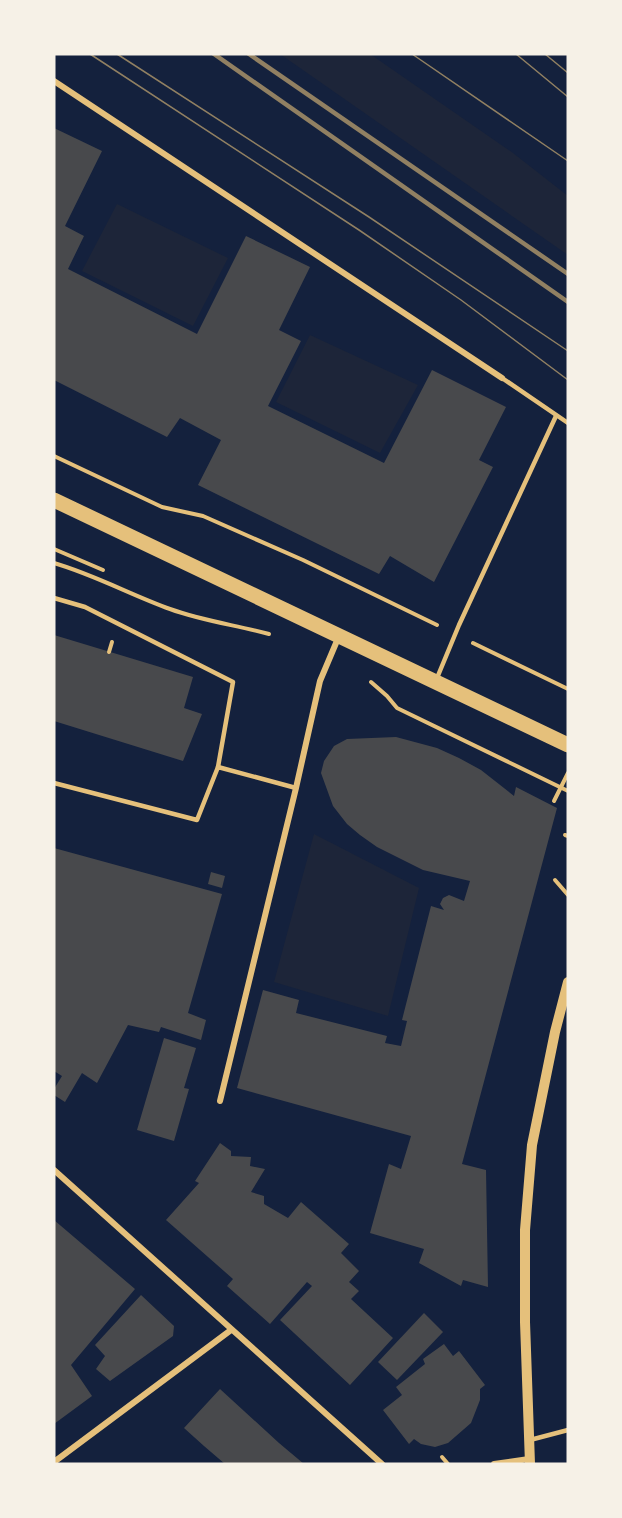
<svg xmlns="http://www.w3.org/2000/svg" width="622" height="1518" viewBox="0 0 622 1518" font-family="'Varela Round',sans-serif">
<rect width="100%" height="100%" fill="#14213d"/>
<g fill="#1d2539">
<polygon points="280,54 370,54 513,153 568,196 568,255"/>
<polygon points="117,204 228,258 193,326 82,271"/>
<polygon points="310,335 418,385 380,453 276,402"/>
<polygon points="314,834 419,888 388,1016 274,982"/>
</g>
<g fill="#48494c">
<polygon points="54,128 102,151 65,226 84,236 68,269 197,334 246,236 310,267 279,330 301,341 268,406 384,463 432,370 506,407 479,460 493,467 434,582 390,556 379,574 198,485 221,440 180,418 167,437 54,380"/>
<polygon points="54,635 193,677 184,708 202,714 183,761 54,721"/>
<polygon points="396,737 437,748 459,758 481,770 514,796 516,787 557,808 462,1164 486,1170 488,1287 463,1280 461,1286 419,1263 424,1249 370,1233 389,1164 401,1169 411,1136 237,1088 263,990 299,1000 296,1013 387,1036 385,1043 401,1046 407,1021 402,1020 431,906 444,910 440,904 443,898 449,895 464,901 470,881 423,870 377,847 360,835 347,824 333,806 321,773 324,761 334,746 347,739"/>
<polygon points="54,848 222,894 188,1013 206,1020 201,1040 161,1027 159,1032 128,1025 97,1083 82,1073 65,1102 54,1095 54,1089 62,1076 54,1071"/>
<polygon points="211,872 225,876 222,888 208,884"/>
<polygon points="164,1038 196,1048 184,1088 189,1089 174,1141 137,1130"/>
<polygon points="220,1143 231,1151 231,1156 251,1157 250,1166 265,1169 251,1192 264,1196 264,1204 288,1218 301,1202 349,1244 341,1253 359,1271 349,1282 359,1291 351,1299 393,1338 350,1385 280,1320 312,1286 307,1282 270,1324 227,1286 233,1279 166,1220 199,1183 195,1181"/>
<polygon points="54,1220 135,1289 71,1365 92,1396 54,1424"/>
<polygon points="141,1295 174,1326 173,1336 110,1381 96,1369 105,1356 95,1345"/>
<polygon points="424,1313 443,1332 397,1380 378,1362"/>
<polygon points="444,1344 453,1356 459,1351 485,1385 480,1389 480,1400 471,1423 448,1443 435,1447 421,1444 414,1439 409,1444 383,1410 402,1395 396,1387 425,1364 423,1359"/>
<polygon points="220,1389 279,1443 304,1464 225,1464 204,1446 184,1428"/>
</g>
<g fill="none" stroke-linecap="round" stroke-linejoin="round">
<g stroke="#e5c07b" stroke-width="4">
<polyline points="54,456 162,507 203,516 303,560 437,625"/>
<polyline points="54,549 103,570"/>
<path d="M54,563c41,12 77,32 116,46 33,12 66,16 99,25"/>
<polyline points="473,643 568,689"/>
<polyline points="109,652 112,642"/>
<polyline points="371,682 387,696 397,708 568,791"/>
<polyline points="554,801 568,773"/>
<polyline points="565,835 568,836"/>
<polyline points="555,880 568,895"/>
<polyline points="442,1457 448,1464"/>
</g>
<g stroke="#e5c07b" stroke-width="4.5">
<polyline points="502,378 568,423"/>
<polyline points="54,598 85,607 233,682 218,767"/>
<polyline points="437,678 459,625 556,416"/>
<polyline points="54,783 197,820 218,767 296,788"/>
<polyline points="530,1440 568,1430"/>
</g>
<g stroke="#e5c07b" stroke-width="6">
<polyline points="54,81 502,378"/>
<polyline points="220,1101 296,788 320,681 339,636"/>
<polyline points="54,1170 382,1464"/>
<polyline points="54,1462 231,1330"/>
<polyline points="494,1464 529,1459"/>
</g>
<polyline stroke="#e5c07b" stroke-width="10" points="530,1464 525,1322 525,1230 532,1145 555,1032 568,982"/>
<polyline stroke="#e5c07b" stroke-width="15" points="54,500 568,745"/>
<g stroke="#918062" stroke-width="1.5">
<polyline points="90,54 359,230 461,300 568,380"/>
<polyline points="117,54 369,217 568,351"/>
<polyline points="412,54 568,161"/>
<polyline points="516,54 568,97"/>
<polyline points="545,54 568,73"/>
</g>
<g stroke="#918062" stroke-width="4.5">
<polyline points="214,54 568,302"/>
<polyline points="249,54 568,274"/>
</g>
</g>
<rect width="622" height="1518" fill="none" stroke="#f6f1e7" stroke-width="111"/>
</svg>
